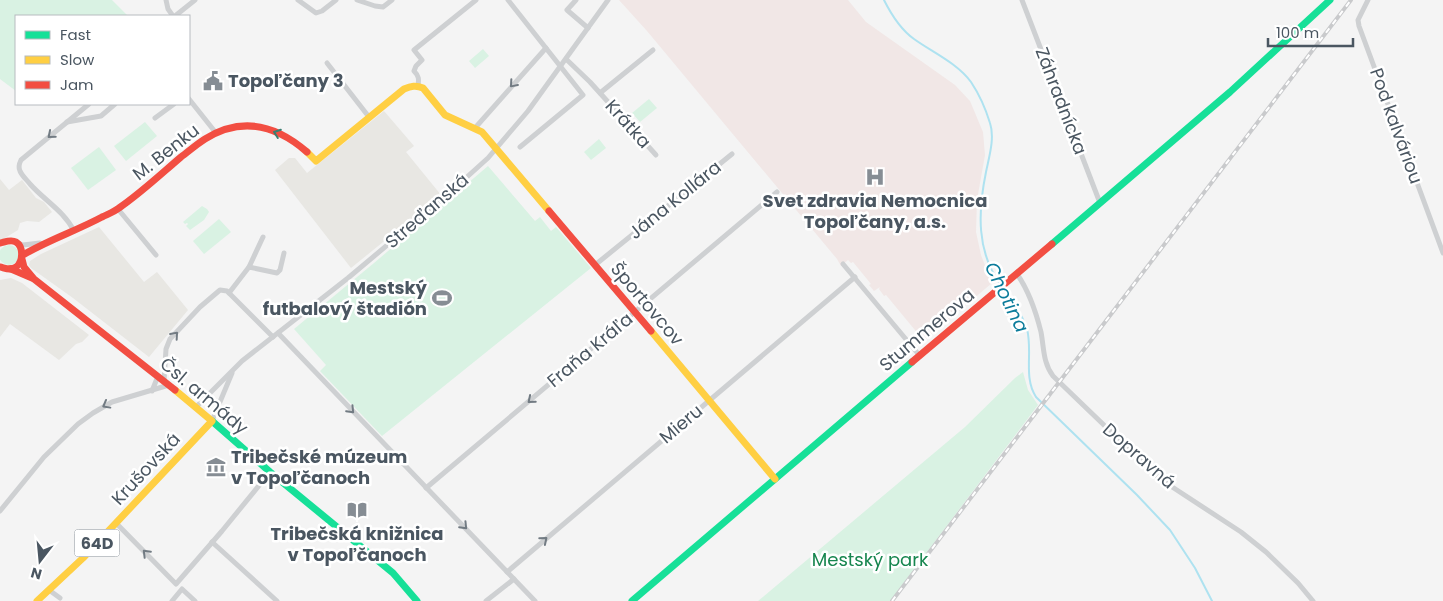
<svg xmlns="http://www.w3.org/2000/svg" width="1443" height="601" viewBox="0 0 1443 601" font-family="Poppins,sans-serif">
<rect width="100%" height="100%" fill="#f4f4f4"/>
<g fill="#e8e7e3">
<polygon points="384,111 414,146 406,152 441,195 351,268 275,170 289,158 295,158 307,173"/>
<polygon points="0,179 9,190 22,180 36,198 44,202 52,212 39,222 27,221 20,223 18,230 0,241"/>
<polygon points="99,227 144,282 157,272 188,310 149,357 73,298 31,268 29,265 30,261 41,254"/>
<polygon points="11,278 22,283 89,335 82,342 76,344 59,360 10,324 0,337 0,280"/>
</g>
<polygon fill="#f1e7e6" points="619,0 848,0 866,22 955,85 970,101 983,132 985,155 977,200 976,232 981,255 992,283 924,341 886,295 884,296 879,289 880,287 874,291 869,285 871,284 853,262 851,263 848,260 841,266 837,259 647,31"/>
<g fill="#d9f2e3">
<polygon points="0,0 112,0 128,16 16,16 16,91 0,79"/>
<polygon points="483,49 489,56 475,68 469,61"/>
<polygon points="649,99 657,108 640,122 632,113"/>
<polygon points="145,122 157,136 126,161 114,146"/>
<polygon points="599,139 606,148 591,160 584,152"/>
<polygon points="99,147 116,170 88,190 71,168"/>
<polygon points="488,166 535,221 540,217 551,231 556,227 591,268 382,436 320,371 326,365 294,329 374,263"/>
<polygon points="202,206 207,209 209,212 204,220 190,230 186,226 188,224 187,223 185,224 183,222"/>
<polygon points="219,219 231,232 204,254 193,241"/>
<circle cx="9" cy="255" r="10"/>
<polygon points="1023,372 1028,390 1038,405 890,601 758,601 965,427 1015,378"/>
</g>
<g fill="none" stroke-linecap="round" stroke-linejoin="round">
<g stroke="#aee2f0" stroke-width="2">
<path d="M884,0c7,14 16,29 30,39 18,13 43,24 57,43 8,12 15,28 19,41 5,15 -1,34 -4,49 -8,39 -10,80 15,113"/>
<path d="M1003,289c10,13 19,25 24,40 6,23 -4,48 9,68l101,98 33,35 25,38 17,33"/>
</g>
<g stroke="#ced0d2" stroke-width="5">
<polyline points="166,0 168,9 173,16"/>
<polyline points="298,0 316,13 322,11 336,0"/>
<polyline points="357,0 375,6 383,7 392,0"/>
<polyline points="508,0 583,95 520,147"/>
<polyline points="576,0 567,10 588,28"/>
<polyline points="1022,0 1100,203"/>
<polyline points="1368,0 1358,20 1359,26 1443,253"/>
<polyline points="175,16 195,0"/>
<polyline points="566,59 590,82 656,155"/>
<polyline points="327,63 369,117"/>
<path d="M418,86c1,-7 1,-10 -4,-15l2,-5 6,-6 -8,-10 62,-50"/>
<polyline points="600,93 653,50"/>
<polyline points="189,99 216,133"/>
<polyline points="155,118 174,104"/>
<polyline points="67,122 101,116 115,104"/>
<polyline points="475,128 546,48"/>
<polyline points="118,209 156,255"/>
<path d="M74,231c-10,-20 -30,-31 -44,-47 -3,-4 -8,-8 -10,-13 -2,-4 -1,-7 1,-11l68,-56"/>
<polyline points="19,244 23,245 40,243"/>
<polyline points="843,264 920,356"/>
<polyline points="595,265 732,154"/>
<polyline points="249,267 263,237"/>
<path d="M1017,274c12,17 19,38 24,58 3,16 2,31 12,44l107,103 81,53 25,20 32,31 15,18"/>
<polyline points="229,293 249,267 277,273 280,270 284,253"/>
<polyline points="278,333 535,601"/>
<polyline points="164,381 166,349 170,339 200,307 220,290 227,291 273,337"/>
<polyline points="152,391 158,376"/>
<polyline points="196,407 242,361 348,278 447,195 488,158 528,111 608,0"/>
<polyline points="212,421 232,373"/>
<polyline points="426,488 777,192"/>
<polyline points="0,511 44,457 78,424 93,413 112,402 169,385"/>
<polyline points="116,523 176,584 222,531 270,472"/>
<polyline points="212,542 277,601"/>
<polyline points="507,572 855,277"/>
<polyline points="49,590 60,598"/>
<polyline points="172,601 182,589 195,601"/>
<polyline points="486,601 514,579"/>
</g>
<g stroke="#16e098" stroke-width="7">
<polyline points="1052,244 1230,92 1330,0"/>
<polyline points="212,421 270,472 393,573 417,601"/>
<polyline points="632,601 912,362"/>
</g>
<g stroke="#ffcf43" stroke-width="7">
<path d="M307,152l9,9 88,-72c7,-3 12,-4 19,-1l22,27 37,17 67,79"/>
<polyline points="651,331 775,479"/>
<polyline points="37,601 83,558 212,421 175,390"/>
</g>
<g stroke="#f24e42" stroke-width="7">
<polyline points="549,211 651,331"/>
<path d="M0,243c5,-1 11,-4 16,-1 8,5 7,20 0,25 -5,4 -11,1 -16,0"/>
<path d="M23,255c25,-15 53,-24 79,-38 6,-3 12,-5 17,-9 22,-15 42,-34 62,-51 8,-6 16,-13 24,-18 37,-23 71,-14 102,13"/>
<polyline points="22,259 24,267 34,279 175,390"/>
<polyline points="11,269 32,278"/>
<polyline points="912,362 1052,244"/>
</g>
<defs>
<polyline id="rail" points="892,601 1351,0"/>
</defs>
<use href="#rail" stroke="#c9cacc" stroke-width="4"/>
<use href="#rail" stroke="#fff" stroke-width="2" stroke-dasharray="5.5" stroke-linecap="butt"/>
</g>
<defs><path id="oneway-chevron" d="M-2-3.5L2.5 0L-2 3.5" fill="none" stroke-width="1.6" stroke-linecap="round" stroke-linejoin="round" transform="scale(1.25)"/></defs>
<g stroke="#727b83">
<use href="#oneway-chevron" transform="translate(513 84) rotate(131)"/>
<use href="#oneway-chevron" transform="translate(51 135) rotate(140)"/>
<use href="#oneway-chevron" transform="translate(175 335) rotate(-49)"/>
<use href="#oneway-chevron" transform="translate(531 400) rotate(140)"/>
<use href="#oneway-chevron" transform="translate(106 405) rotate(151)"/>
<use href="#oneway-chevron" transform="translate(351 410) rotate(46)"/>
<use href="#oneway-chevron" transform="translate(464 526) rotate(46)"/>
<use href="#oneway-chevron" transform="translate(544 540) rotate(-40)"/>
<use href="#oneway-chevron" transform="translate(146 553) rotate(-135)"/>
</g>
<use stroke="#3a7f72" href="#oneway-chevron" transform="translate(277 133) rotate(-160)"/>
<defs>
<symbol id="civic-bare" viewBox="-9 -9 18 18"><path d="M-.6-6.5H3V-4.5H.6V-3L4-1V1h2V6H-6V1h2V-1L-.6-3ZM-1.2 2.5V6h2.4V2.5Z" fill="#868d94" stroke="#fff" stroke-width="2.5" paint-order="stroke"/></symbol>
<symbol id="hospital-bare" viewBox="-9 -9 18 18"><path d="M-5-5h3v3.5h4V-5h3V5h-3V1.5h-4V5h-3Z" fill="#868d94" stroke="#fff" stroke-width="2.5" paint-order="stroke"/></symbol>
<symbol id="stadium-bare" viewBox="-9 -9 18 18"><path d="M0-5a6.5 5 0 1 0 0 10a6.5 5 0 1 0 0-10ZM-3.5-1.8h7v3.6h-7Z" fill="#868d94" stroke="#fff" stroke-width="2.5" paint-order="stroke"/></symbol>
<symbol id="museum-bare" viewBox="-9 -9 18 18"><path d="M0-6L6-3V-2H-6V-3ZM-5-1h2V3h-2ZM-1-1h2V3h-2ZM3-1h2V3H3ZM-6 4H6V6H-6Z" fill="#868d94" stroke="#fff" stroke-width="2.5" paint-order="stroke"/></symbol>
<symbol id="library-bare" viewBox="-9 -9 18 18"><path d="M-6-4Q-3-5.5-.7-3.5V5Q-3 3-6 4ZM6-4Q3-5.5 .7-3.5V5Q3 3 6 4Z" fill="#868d94" stroke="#fff" stroke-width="2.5" paint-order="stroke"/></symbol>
</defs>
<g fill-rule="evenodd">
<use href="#civic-bare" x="199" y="67" width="28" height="28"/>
<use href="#hospital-bare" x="861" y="163" width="28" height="28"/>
<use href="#stadium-bare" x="428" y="284" width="28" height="28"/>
<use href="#museum-bare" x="202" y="453" width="28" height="28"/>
<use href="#library-bare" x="343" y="496" width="28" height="28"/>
</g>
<g text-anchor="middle" stroke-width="5" stroke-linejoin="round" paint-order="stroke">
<rect fill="#fff" stroke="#808990" stroke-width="1" x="74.5" y="529.5" width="45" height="27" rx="4"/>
<g font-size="16" font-weight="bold" fill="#4a5661">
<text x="97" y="549">64D</text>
</g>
<g font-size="18" font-weight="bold" fill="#4a5661" stroke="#fff" text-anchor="start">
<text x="228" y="87">Topoľčany 3</text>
<text x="875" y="207" text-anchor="middle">Svet zdravia Nemocnica<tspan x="875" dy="21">Topoľčany, a.s.</tspan></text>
<text x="427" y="294" text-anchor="end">Mestský<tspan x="427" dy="21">futbalový štadión</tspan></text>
<text x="231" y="463">Tribečské múzeum<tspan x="231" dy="21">v Topoľčanoch</tspan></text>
<text x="357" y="540" text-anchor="middle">Tribečská knižnica<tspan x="357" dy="21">v Topoľčanoch</tspan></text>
</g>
<g font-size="18" fill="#4a5661" stroke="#fff">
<text transform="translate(1061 101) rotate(69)" y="6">Záhradnícka</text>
<text transform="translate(628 124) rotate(48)" y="6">Krátka</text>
<text transform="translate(1396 126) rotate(70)" y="6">Pod kalváriou</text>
<text transform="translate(166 152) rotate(-38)" y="6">M. Benku</text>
<text transform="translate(675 200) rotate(-39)" y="6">Jána Kollára</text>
<text transform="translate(427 211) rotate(-41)" y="6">Streďanská</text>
<text transform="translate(647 304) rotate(50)" y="6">Športovcov</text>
<text transform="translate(927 330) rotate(-40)" y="6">Stummerova</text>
<text transform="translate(590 350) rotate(-40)" y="6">Fraňa Kráľa</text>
<text transform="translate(204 396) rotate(40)" y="6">Čsl. armády</text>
<text transform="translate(681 424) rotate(-40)" y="6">Mieru</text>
<text transform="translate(1139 456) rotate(41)" y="6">Dopravná</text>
<text transform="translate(146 469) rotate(-47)" y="6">Krušovská</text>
</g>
<g font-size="18" fill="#17864f" stroke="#fff">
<text x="870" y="566">Mestský park</text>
</g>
<g font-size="19" font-style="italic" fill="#0c7c9b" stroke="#fff">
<text transform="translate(1007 297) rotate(64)" y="7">Chotina</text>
</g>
</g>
<rect x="15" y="15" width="175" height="90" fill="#ffffff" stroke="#b7bbc0"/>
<rect x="25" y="31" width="25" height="8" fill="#16e098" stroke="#b7bbc0"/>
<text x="60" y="40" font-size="15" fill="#4a5661">Fast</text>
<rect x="25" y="56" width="25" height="8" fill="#ffcf43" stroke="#b7bbc0"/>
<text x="60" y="65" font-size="15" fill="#4a5661">Slow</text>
<rect x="25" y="81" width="25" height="8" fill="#f24e42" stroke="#b7bbc0"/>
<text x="60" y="90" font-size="15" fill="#4a5661">Jam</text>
<g transform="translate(40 561) rotate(196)" stroke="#ffffff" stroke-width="4" paint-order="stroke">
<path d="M0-4L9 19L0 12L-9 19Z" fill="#4a5661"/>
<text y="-8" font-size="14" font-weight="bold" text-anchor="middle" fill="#4a5661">N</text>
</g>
<path d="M1268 38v8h85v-8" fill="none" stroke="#4a5661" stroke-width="2.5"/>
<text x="1276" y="38" font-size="15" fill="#4a5661" stroke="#ffffff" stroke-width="4" paint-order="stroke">100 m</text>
</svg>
